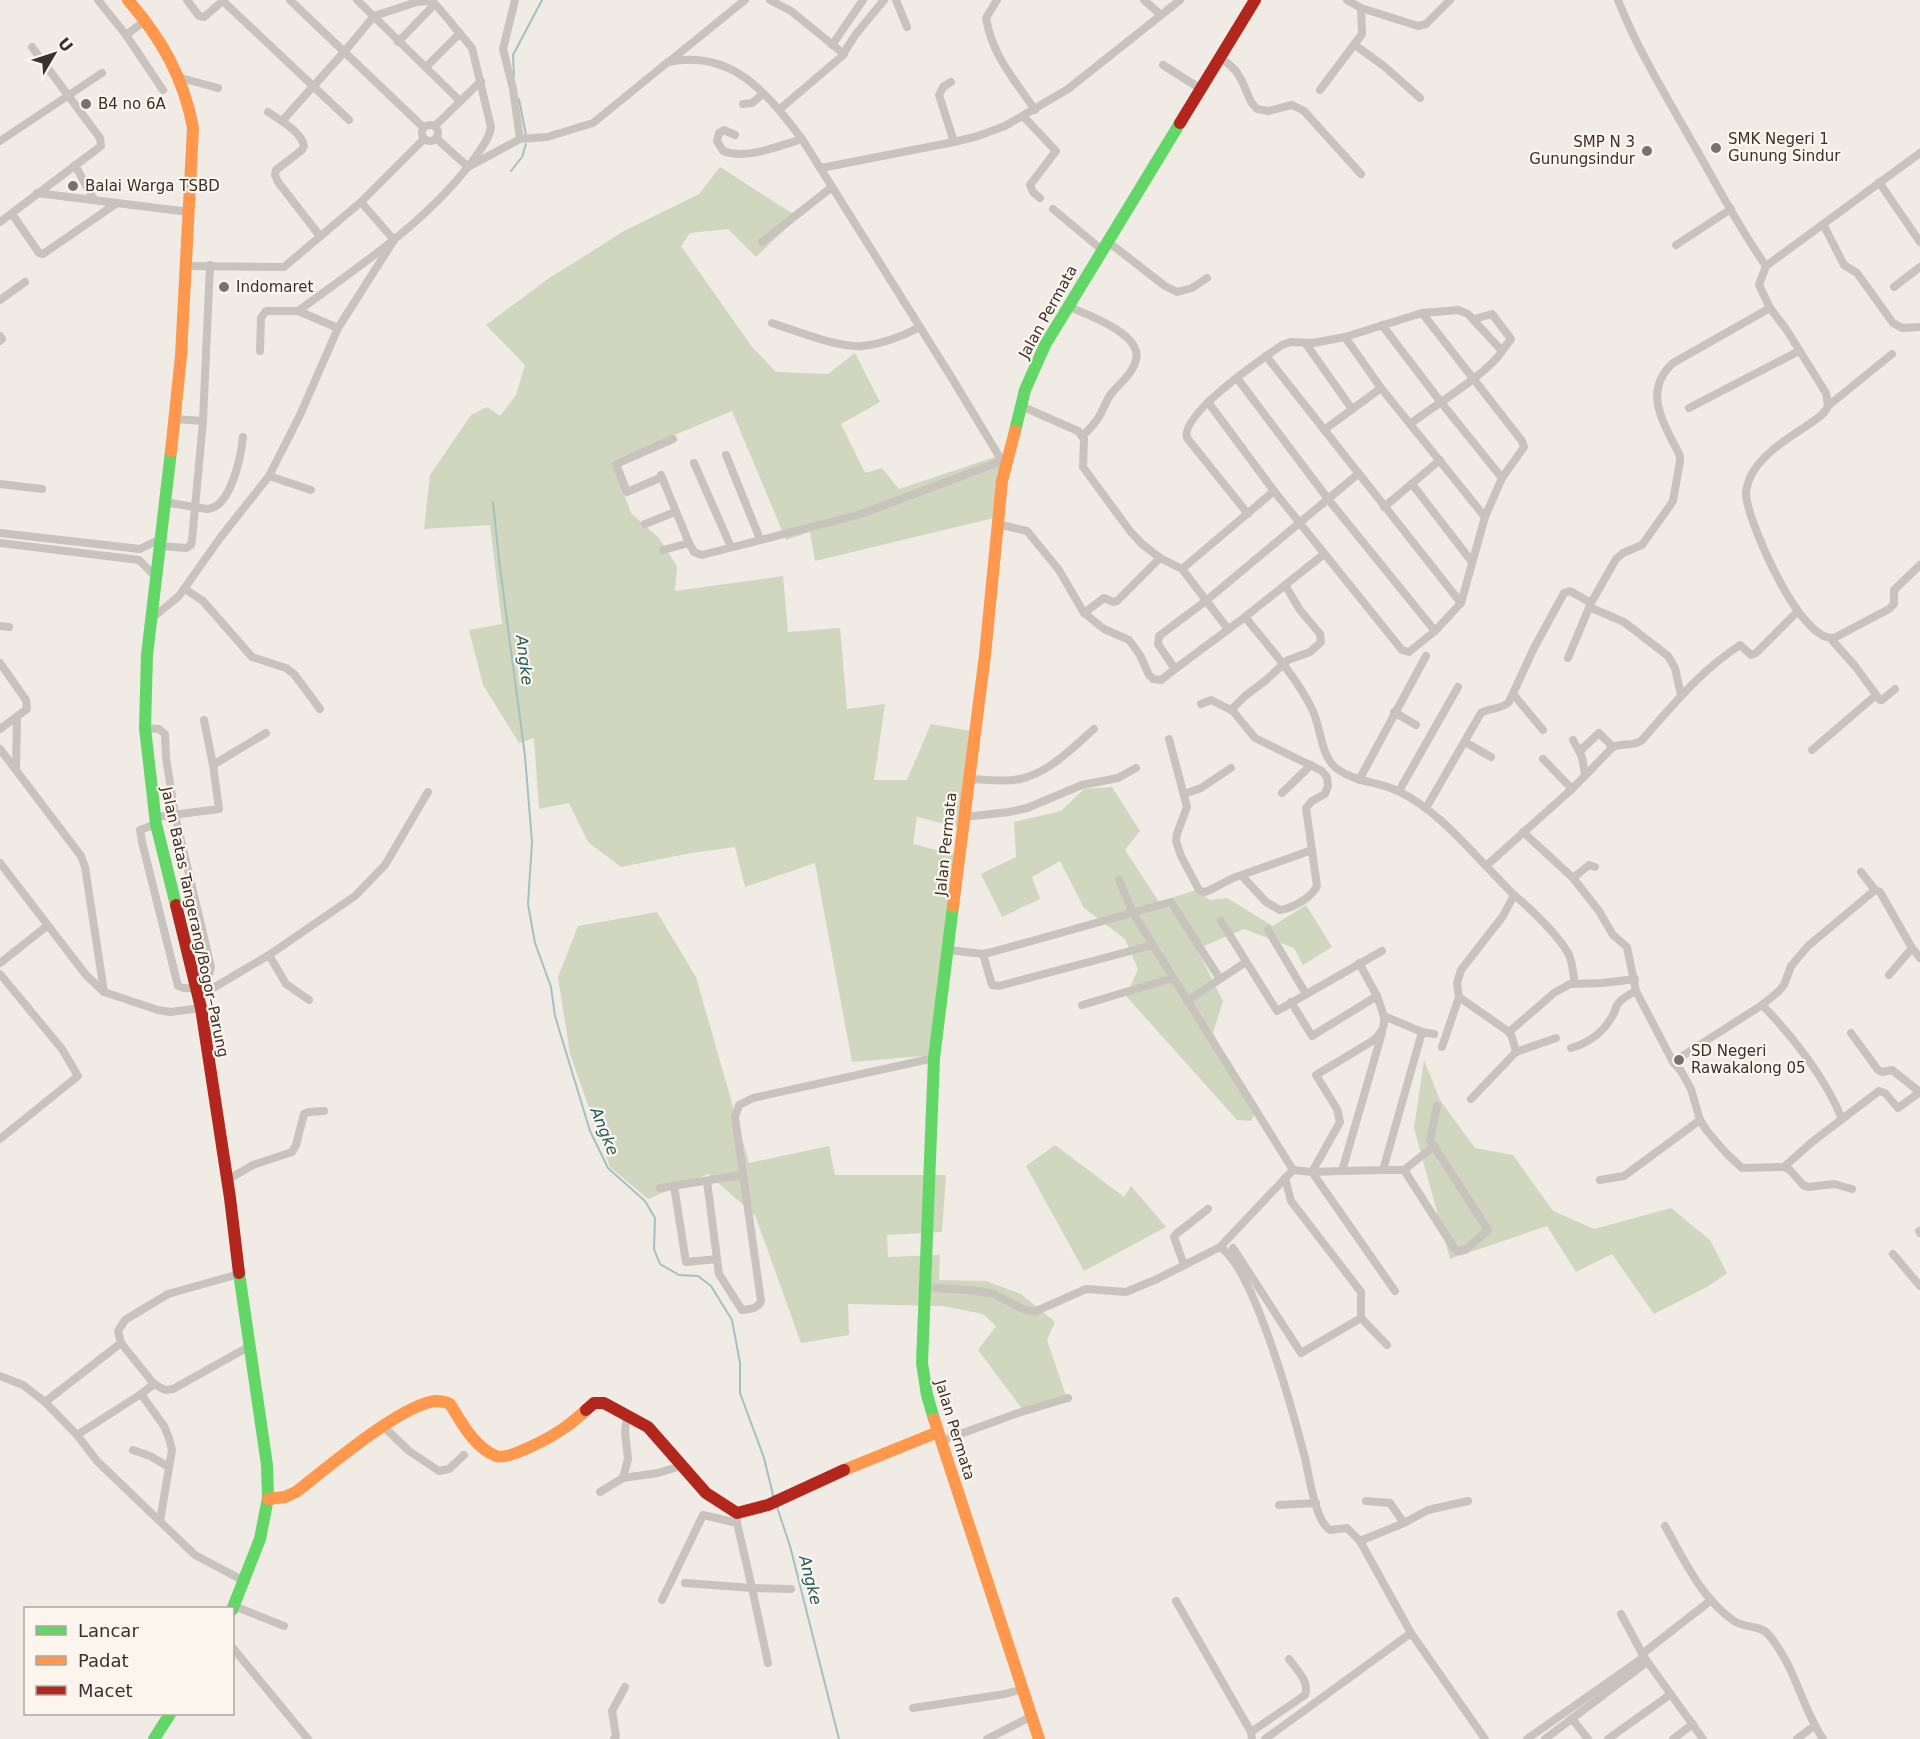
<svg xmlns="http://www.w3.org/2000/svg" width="1920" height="1739" viewBox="0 0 1920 1739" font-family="'DejaVu Sans',sans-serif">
<rect width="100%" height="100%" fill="#f0ebe5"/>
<g fill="#d1d6bf">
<polygon points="720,167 798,217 756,257 728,229 690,233 681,246 752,347 776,372 828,374 855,353 880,402 841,424 865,473 882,468 899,489 1007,453 998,517 815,561 810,532 786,540 732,411 612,461 631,513 658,537 677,566 675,591 783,576 788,632 840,628 847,709 885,704 874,780 907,780 931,724 976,732 961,828 917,817 913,844 956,855 934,1055 852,1062 815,863 745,887 735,847 691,853 621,867 588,842 569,803 539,809 534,738 519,743 483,685 469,630 502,624 490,525 424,529 430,475 471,415 487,407 500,416 516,395 525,365 486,325 548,279 624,231 699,194"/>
<polygon points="1112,787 1140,831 1125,850 1159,902 1196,890 1210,900 1227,898 1273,926 1306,905 1332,947 1303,965 1294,948 1244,929 1197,949 1223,1001 1210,1043 1258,1106 1251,1121 1237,1120 1126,996 1138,969 1125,939 1084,908 1060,861 1032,877 1040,899 1002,917 981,874 1016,857 1014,822 1061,811 1084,789"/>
<polygon points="657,912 696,977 749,1163 829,1146 835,1175 946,1175 942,1232 887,1235 888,1257 940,1255 939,1280 986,1281 1021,1294 1055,1322 1047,1340 1066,1396 1026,1414 978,1350 996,1326 983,1314 943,1306 848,1304 849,1335 801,1343 755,1215 708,1174 648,1199 610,1167 570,1054 558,977 578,926"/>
<polygon points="1424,1060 1440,1100 1475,1148 1513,1155 1553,1211 1594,1229 1671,1208 1710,1240 1727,1273 1707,1287 1654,1314 1612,1254 1576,1272 1547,1226 1450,1259 1414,1128"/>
<polygon points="1055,1145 1124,1197 1131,1186 1166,1227 1084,1271 1026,1166"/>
</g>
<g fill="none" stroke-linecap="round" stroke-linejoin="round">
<g stroke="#a1c2c1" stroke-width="2">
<polyline points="514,76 513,55 542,0"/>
<polyline points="519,99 526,135"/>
<polyline points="511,171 522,157 526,144"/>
<polyline points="493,502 499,560 525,756 532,842 528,904 535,943 551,987 555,1016 590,1131 608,1168 645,1201 655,1218 654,1249 660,1264 679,1275 698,1276 711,1286 732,1320 740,1363 740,1393 764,1458 774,1499"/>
<polyline points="777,1507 790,1546 839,1739"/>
</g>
<g stroke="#c9c3be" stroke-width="8">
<polyline points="98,0 126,35 163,90"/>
<polyline points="187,0 199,16 204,17 224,0"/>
<polyline points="290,0 423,127"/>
<polyline points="357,0 460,101"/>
<polyline points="515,0 503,49 513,89 520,139"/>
<polyline points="770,0 791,11 844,54"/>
<polyline points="896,0 907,27"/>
<path d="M997,0l-11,18c6,37 28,61 49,92"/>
<polyline points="1144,0 1161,15"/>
<polyline points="1347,0 1361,8 1418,26 1426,24 1450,0"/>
<path d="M1618,0c20,51 50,99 77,147 23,40 44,81 71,119"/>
<polyline points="223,1 349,120"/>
<polyline points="126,35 146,20"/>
<polyline points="398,42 435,4"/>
<polyline points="832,45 863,0"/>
<polyline points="1355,45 1385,67 1420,98"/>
<polyline points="1221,57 1236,71 1242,81 1251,102 1257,109 1268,111 1292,105 1304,111 1361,174"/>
<polyline points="671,60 745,0"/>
<polyline points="1163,65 1201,89"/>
<polyline points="426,67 460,33"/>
<polyline points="181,78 218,88"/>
<polyline points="951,82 943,87 939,95 954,142"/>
<polyline points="1320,90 1362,34 1361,8"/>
<polyline points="743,104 752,103 763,94"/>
<polyline points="780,109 841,57 856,34 884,0"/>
<path d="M268,112c12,8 33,19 36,34l-2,4 -26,20 -1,5 3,7 42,54"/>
<polyline points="1023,116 1056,151 1030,185 1033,192 1040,198"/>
<path d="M282,121l63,-70 29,-35 43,-14 11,-1 9,5 35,42 19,79c-1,10 -7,17 -12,25 -46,66 -117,112 -181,159"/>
<circle cx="430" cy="133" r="8"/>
<polyline points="435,126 481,81"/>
<path d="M735,135l-11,-5 -5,3 -2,8 6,10c24,9 55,-5 79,-12"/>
<polyline points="436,138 468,167"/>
<polyline points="0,141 102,73"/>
<path d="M1920,153l-154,113 -7,19 11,23 16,21 40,64 2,13c-4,10 -15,15 -23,21 -20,13 -47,30 -56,53 -1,3 -3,10 -3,14 1,27 57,155 90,143l53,-28 5,-5v-14l26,-25"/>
<polyline points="75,165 94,200"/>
<path d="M468,167l52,-28 27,-2 46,-14 75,-61c64,-13 99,31 134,77l148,236 52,86h4"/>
<polyline points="821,168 954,142 978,136 1005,126 1068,89 1180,0"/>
<polyline points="1879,182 1920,242"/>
<polyline points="37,193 189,212"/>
<polyline points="1053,209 1102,250"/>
<polyline points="12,214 39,253 43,254 117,203"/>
<polyline points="0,222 101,146 100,138 32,47"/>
<polyline points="1823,224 1844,265 1857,273 1893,323 1902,328 1920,327"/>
<polyline points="1107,241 1165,286 1177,292 1192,288 1207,278"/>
<polyline points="762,242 832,187"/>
<polyline points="1676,245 1731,209"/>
<polyline points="187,266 284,267 361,202 424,139"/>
<polyline points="1894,287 1920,267"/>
<polyline points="0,300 25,282"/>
<path d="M1067,306c19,8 76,28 69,54 -3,13 -17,24 -25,34 -5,6 -7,14 -11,21 -5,9 -11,15 -18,21"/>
<polyline points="1474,319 1492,314 1511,339 1502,351"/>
<path d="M772,323c24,8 66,25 90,23 20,-2 41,-10 58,-19"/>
<polyline points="1382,325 1440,401 1502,478"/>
<polyline points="0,336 2,339 0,341"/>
<polyline points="1345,337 1381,388 1485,517"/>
<polyline points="1306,344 1352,409"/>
<polyline points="260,351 261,318 266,311 298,311 338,328"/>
<polyline points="1266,356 1461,603"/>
<polyline points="1237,378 1328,499 1435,631"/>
<polyline points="1208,402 1274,491 1402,650 1409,652 1435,631 1461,603 1485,517 1502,478 1524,447 1522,441 1422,313"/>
<polyline points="1021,406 1078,431 1084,439 1083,467 1130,531 1142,544 1160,558 1182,569 1228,629"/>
<polyline points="1828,406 1892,354"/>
<polyline points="1689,408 1799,351"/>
<polyline points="176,419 203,421"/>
<polyline points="1324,430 1381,388"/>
<polyline points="726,455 760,539"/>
<polyline points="694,463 731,547"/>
<polyline points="661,475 689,543 694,552 702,555 858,515 1002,461"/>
<polyline points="269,476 311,490"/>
<polyline points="662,477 627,492 616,464 673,439"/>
<polyline points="0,484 42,489"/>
<polyline points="1412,484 1472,562"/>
<path d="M164,502l43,7c24,-1 34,-53 36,-72"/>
<polyline points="1384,507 1440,460"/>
<path d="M1248,514l-61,-76c-7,-24 75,-79 95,-93l9,-3 22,1 32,-6 77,-24 36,-3 10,4 34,37c-12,21 -70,56 -92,73"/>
<polyline points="645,524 675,512"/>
<polyline points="998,524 1027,531 1059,570 1084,613 1104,629 1129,640 1140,655 1149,675 1153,679 1161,680 1175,669"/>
<polyline points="0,533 140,549 162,538"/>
<polyline points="0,543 139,560 157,578"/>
<polyline points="161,546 186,548 191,545 192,540 203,421 210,265"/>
<polyline points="663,550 689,543"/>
<polyline points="1324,554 1245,617 1175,669 1158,644 1159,636 1207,600 1358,474"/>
<polyline points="1182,569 1274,491"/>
<polyline points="185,589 203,601 252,657 286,668 294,674 320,709"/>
<polyline points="1589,607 1624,622 1668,656 1675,668 1681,695"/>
<polyline points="1084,613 1104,598 1113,602 1117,601 1160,558"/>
<path d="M1245,617c23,29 51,59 67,92 9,17 8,46 24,59 19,15 43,13 64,24 34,17 60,47 86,74"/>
<polyline points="151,619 179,596 220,538 269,476 300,415 338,328 394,240 361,202"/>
<polyline points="0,626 9,627"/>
<polyline points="1831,639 1855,666 1880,700 1882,700 1895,689"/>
<polyline points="1568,658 1591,603"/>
<polyline points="0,663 26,700 27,709 0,729"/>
<polyline points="1513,694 1543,730"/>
<path d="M1201,704l10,-4 22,11 22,27 67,33 5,6 1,9 -3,8 -13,7 -6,7 11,78c-6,12 -24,22 -37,24l-14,-8 -24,-26"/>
<polyline points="1231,710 1245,696 1265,681 1288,660 1310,652 1321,642 1320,634 1300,610 1285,585"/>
<polyline points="1394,712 1416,725"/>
<path d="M145,728l14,1 6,5 1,24 9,57 36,152c-1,15 -19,26 -33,19l-36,-144 -2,-12 16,-6"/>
<polyline points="1169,739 1187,807 1177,834 1176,841 1181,856 1199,890 1203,892 1208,891 1233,878 1312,850"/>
<polyline points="1573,740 1582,757 1585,774"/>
<polyline points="1465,742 1491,757"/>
<polyline points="0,749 81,856 85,867 104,992"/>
<polyline points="1812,750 1875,696"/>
<polyline points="1580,751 1599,733 1613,747"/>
<polyline points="1543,759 1572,789"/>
<polyline points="213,765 266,733"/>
<polyline points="16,770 17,717"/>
<path d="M968,779c17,0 36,4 52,0 29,-6 52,-31 74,-50"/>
<polyline points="1359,780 1426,656"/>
<polyline points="1399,791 1458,687"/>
<polyline points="1282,793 1311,765"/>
<polyline points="1184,794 1201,788 1231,768"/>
<path d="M1426,808l55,-95c10,-6 20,-3 28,-11l25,-54 30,-55 6,-2 21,12 25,-44 7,-6 19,-8 27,-38 4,-6 7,-40v-5c-15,-31 -39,-64 -7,-93l97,-55"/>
<polyline points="156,817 219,809 213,765 204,720"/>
<polyline points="964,817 1009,812 1027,808 1082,785 1118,778 1136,768"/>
<polyline points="1523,832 1573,878 1599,911 1613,935 1627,947 1636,991 1673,1062 1681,1071 1691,1089 1700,1120 1707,1131 1726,1153 1742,1168 1784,1167 1812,1142 1879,1091 1885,1093 1898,1108 1920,1092"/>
<polyline points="0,863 86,975 104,992 158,1010 170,1012 201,1008"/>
<polyline points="1861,872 1875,890 1880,892 1912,948 1920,958"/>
<polyline points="1573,878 1589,865 1595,867"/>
<path d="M1119,880l14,33 160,257 19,2 28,-50 -3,-13 -21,-34 58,-35c17,-16 9,-25 3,-44"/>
<path d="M1514,895c16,13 46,42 55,60 4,9 4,20 6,29"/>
<polyline points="1221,921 1277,1011 1382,951"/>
<polyline points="1268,930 1306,994"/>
<polyline points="949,950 983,954 992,952 1171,902 1220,979"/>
<polyline points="983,954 992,985 999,986 1153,945"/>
<polyline points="269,955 286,984 309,1000"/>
<polyline points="0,963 47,926"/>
<polyline points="0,974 62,1049 78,1076 0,1139"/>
<polyline points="1889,975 1912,948"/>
<polyline points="198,997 269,955 355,896 385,865 428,792"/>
<polyline points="1187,1001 1246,962"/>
<polyline points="1291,1002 1312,1036 1377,996 1359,963"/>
<polyline points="1082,1005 1173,978"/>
<path d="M1762,1005c30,30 64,74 80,114"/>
<polyline points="1384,1016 1422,1032 1434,1034"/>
<polyline points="1509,1032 1554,993 1570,984 1603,983 1635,979"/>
<polyline points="1382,1033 1342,1171 1312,1172 1395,1291"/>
<polyline points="1851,1033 1878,1070 1882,1072 1892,1070 1920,1092"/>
<polyline points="1442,1047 1459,997"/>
<path d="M1571,1048c18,-5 34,-17 43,-35 1,-2 2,-6 3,-8 4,-7 13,-11 19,-14"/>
<polyline points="1516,1052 1556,1038"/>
<polyline points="1673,1062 1762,1005 1779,991 1784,985 1791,966 1808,946 1875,890"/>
<path d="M1471,1099l45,-47 -4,-15 -3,-5 -50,-35 -2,-14 4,-13 42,-54 11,-21 -28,-29 86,-77 41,-42c9,-5 19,0 28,-6 32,-36 58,-69 99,-96l11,10 5,-2 42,-42"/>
<polyline points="1784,1167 1790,1170 1803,1185 1808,1187 1834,1184 1852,1189"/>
<polyline points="1383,1170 1404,1170 1456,1251 1465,1250 1488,1230 1430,1140 1437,1106"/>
<polyline points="1404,1170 1434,1146"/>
<polyline points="1342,1171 1383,1170 1422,1032"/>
<polyline points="227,1180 253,1165 292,1152 296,1145 304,1114 309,1112 324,1111"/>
<polyline points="1600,1180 1624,1176 1700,1120"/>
<path d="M707,1181l12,93 23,36c8,-1 16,-1 19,-9l-26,-184 4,-12 14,-7 181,-40"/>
<polyline points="674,1186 686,1262 717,1259"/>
<polyline points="660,1188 742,1175"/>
<polyline points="1919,1231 1920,1233"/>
<path d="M1220,1247c34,21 74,168 85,211 4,17 10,63 25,72l17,-2 13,13 51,92 74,106"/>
<polyline points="1233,1248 1301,1353 1361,1318 1361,1292 1291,1201 1285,1178"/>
<polyline points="1893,1254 1920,1286"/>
<polyline points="1184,1265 1174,1237 1176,1234 1208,1209"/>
<polyline points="924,1287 978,1291 994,1294 1023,1309 1034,1312 1086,1289 1126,1292 1157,1279 1220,1247 1293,1170"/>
<polyline points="1361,1318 1387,1345"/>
<polyline points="0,1376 23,1385 45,1402 77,1435 97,1461 195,1555 246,1582"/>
<polyline points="154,1384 165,1390 173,1389 250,1346"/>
<polyline points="45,1402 121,1343"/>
<polyline points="384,1427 409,1451 439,1471 449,1469 464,1455"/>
<polyline points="77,1435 141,1394"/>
<polyline points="941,1441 1018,1413 1068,1398"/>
<polyline points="133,1450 150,1456 169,1467"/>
<polyline points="623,1478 628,1459 625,1432 627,1415"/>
<polyline points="600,1492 623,1478 658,1473 681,1466"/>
<polyline points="1366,1501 1390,1503 1404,1523"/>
<polyline points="1279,1505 1316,1503"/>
<polyline points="160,1521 172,1450 169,1438 164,1426 141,1394 154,1384 121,1343 118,1331 125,1320 168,1294 239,1274"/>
<path d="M1665,1526c19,34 36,72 69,95 10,7 26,4 34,13 27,31 33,72 55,105"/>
<polyline points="1360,1541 1404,1523 1428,1510 1468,1501"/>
<polyline points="685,1583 752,1588 737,1523 737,1513"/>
<polyline points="662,1600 703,1515 737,1523"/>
<polyline points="1176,1601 1251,1732 1252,1739"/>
<polyline points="234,1606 284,1626"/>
<polyline points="1621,1614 1644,1657 1703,1739"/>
<polyline points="232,1647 308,1739"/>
<polyline points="1642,1654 1710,1601"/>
<polyline points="768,1663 752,1588 791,1589"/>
<polyline points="913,1708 1005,1694 1023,1689"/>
<polyline points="1572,1719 1588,1739"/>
<path d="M1251,1732l54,-37c5,-13 -8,-25 -16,-36"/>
<polyline points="614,1739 616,1736 612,1711 625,1687"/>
<polyline points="987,1739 1032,1716"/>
<polyline points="1265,1739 1411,1633"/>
<polyline points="1527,1739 1644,1657"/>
<polyline points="1545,1739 1647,1662"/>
<polyline points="1608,1739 1671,1694"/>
<polyline points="1673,1739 1693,1724"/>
<polyline points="1797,1739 1810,1729"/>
</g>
<g stroke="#63d668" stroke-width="12">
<polyline points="1015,431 1025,390 1045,345 1180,123"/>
<polyline points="171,451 147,655 145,728 156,824 176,905"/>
<polyline points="934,1419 927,1395 922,1363 934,1058 953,906"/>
<polyline points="232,1610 260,1539 268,1498 267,1465 239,1273"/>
<polyline points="154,1739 170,1714"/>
</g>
<g stroke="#ff974d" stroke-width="12">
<path d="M128,0c33,38 56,78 65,128l-12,228 -10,95"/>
<polyline points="953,906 985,655 1002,481 1015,431"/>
<polyline points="934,1419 1039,1739"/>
<polyline points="844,1470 938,1432"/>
<path d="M268,1499l17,-2 11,-5c30,-23 105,-88 140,-91 5,0 10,1 14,3 12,19 24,43 46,52 12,5 57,-20 68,-28 8,-5 15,-12 22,-18"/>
</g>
<g stroke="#b3261e" stroke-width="12">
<polyline points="1180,123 1255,0"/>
<polyline points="176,905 201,1008 230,1198 239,1273"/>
<polyline points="586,1410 594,1403 604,1403 648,1427 706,1493 737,1513 768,1505 844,1470"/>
</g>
</g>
<g fill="#7a716c" stroke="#fbf5ee" stroke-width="2">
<circle cx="86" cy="104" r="6"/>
<circle cx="1716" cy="148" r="6"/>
<circle cx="1647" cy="151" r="6"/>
<circle cx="73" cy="186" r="6"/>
<circle cx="224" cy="287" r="6"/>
<circle cx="1679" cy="1060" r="6"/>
</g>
<g text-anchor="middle" stroke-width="4.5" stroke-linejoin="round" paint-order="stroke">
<g font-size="15" fill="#3b302b" stroke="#fbf5ee" text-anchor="start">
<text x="98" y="109">B4 no 6A</text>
<text x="1728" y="144">SMK Negeri 1<tspan x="1728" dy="17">Gunung Sindur</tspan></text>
<text x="1635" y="147" text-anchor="end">SMP N 3<tspan x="1635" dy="17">Gunungsindur</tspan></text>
<text x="85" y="191">Balai Warga TSBD</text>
<text x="236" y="292">Indomaret</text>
<text x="1691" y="1056">SD Negeri<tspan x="1691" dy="17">Rawakalong 05</tspan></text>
</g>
<g font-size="15" fill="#3b302b" stroke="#fbf5ee">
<text transform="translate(1048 312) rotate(-61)" y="5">Jalan Permata</text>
<text transform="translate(946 844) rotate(-84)" y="5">Jalan Permata</text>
<text transform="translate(195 922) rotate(78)" y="5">Jalan Batas Tangerang/Bogor–Parung</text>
<text transform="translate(955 1430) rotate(73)" y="5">Jalan Permata</text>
</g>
<g font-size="16" font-style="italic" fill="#1f5a5e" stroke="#fbf5ee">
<text transform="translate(525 660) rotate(83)" y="6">Angke</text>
<text transform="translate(605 1131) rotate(68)" y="6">Angke</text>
<text transform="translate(811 1580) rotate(76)" y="6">Angke</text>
</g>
</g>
<rect x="24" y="1607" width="210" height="108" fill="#fbf5ee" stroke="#aea6a0" stroke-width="1.5"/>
<rect x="36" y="1626" width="30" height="9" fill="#63d668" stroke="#aea6a0" stroke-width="1.5"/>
<text x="78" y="1637" font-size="18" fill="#3b302b">Lancar</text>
<rect x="36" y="1656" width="30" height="9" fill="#ff974d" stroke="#aea6a0" stroke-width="1.5"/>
<text x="78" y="1667" font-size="18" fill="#3b302b">Padat</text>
<rect x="36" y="1686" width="30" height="9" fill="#b3261e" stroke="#aea6a0" stroke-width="1.5"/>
<text x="78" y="1697" font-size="18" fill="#3b302b">Macet</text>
<g transform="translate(54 54) rotate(51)" stroke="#fbf5ee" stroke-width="4.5" paint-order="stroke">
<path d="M0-4.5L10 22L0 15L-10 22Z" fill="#3b302b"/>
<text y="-9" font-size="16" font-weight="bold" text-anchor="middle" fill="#3b302b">U</text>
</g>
</svg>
